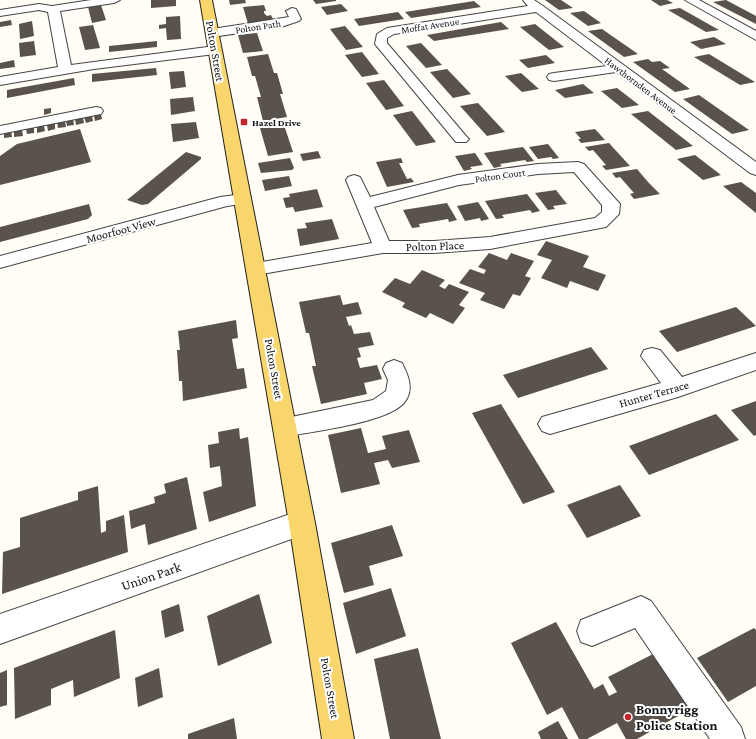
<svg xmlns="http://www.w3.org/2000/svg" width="756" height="739" viewBox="0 0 756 739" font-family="'Crimson Pro',serif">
<rect width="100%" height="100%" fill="#fffdf5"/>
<g fill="#5a524d">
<polygon points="151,0 176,0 176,6 151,8"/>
<polygon points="229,0 245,0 246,3 230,5"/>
<polygon points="313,0 336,0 336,1 316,4"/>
<polygon points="545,0 561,0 573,8 559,10"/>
<polygon points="651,0 667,0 673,3 660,6"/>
<polygon points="726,0 756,16 756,24 713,2"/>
<polygon points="474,1 481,7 411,18 405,12"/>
<polygon points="341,4 348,11 327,15 321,7"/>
<polygon points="101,5 106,20 92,23 88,7"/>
<polygon points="264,5 266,11 264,11 264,13 267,16 271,15 273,19 262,21 263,25 249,27 243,7"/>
<polygon points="680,8 719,30 706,32 668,10"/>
<polygon points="584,11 601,23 588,26 570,13"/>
<polygon points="398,12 404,19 359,26 354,19"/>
<polygon points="180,16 181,39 167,40 166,28 159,29 159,25 166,24 166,17"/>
<polygon points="11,20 12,25 0,27 0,22"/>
<polygon points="32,21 34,36 20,39 19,24"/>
<polygon points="501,22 509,29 434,41 427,35"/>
<polygon points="535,24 564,47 549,50 520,27"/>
<polygon points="93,25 100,48 85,50 79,27"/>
<polygon points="345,26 363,47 346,50 330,29"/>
<polygon points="602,29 638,54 624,57 588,31"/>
<polygon points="257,33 263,51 243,53 238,35"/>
<polygon points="714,37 726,44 701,49 690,42"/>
<polygon points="34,41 36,55 20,57 19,43"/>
<polygon points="157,41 157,47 109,52 109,46"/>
<polygon points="421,43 442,65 426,68 406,46"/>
<polygon points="362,52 379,74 362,77 345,55"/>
<polygon points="268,54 274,73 277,73 283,94 280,94 287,117 263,121 257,97 261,97 255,76 252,76 247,57"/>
<polygon points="709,54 755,82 740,85 694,57"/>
<polygon points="546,55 555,63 528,68 519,60"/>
<polygon points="648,59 652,62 660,61 670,68 662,69 690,89 675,92 633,62"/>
<polygon points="14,60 15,67 0,69 0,63"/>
<polygon points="156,68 157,75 92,82 92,74"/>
<polygon points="447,69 471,94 453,98 430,72"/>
<polygon points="184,71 186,87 171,89 169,72"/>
<polygon points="521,73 539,89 522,92 505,76"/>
<polygon points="74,78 75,85 7,98 7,90"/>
<polygon points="384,80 404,106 386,110 366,83"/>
<polygon points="583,84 594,93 565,98 555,90"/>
<polygon points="617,88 639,105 622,108 601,91"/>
<polygon points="699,95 749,130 732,134 683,99"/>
<polygon points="193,97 195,111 171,115 170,99"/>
<polygon points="478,103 505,132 487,136 460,106"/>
<polygon points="51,108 51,113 44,115 44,109"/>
<polygon points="412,111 436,142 416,146 393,115"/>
<polygon points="648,111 693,146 676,150 631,114"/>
<polygon points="101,114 102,119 95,121 94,116"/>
<polygon points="92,116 93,121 86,123 84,117"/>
<polygon points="83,118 84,123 76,125 75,119"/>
<polygon points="73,119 74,125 67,126 66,121"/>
<polygon points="65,121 66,127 58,128 57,122"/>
<polygon points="196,122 199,138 173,142 171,124"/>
<polygon points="55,123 55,129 48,131 47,125"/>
<polygon points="284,125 293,152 268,156 260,128"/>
<polygon points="44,126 45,131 37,133 37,127"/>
<polygon points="34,127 34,133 27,134 26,129"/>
<polygon points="80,129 91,162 0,185 0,156 17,144"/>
<polygon points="595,129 605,140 581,143 578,139 581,139 575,132"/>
<polygon points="22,130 23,136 14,137 14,131"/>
<polygon points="11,131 12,137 4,138 4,133"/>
<polygon points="609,143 619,154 630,166 606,170 602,166 606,165 593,150 589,151 585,147"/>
<polygon points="548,144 559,158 553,159 551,157 538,159 529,147"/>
<polygon points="523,147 534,161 527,162 525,160 500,164 502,166 494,168 484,153"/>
<polygon points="318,151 321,158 303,161 300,154"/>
<polygon points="186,152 201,157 201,159 148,204 142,205 127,200"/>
<polygon points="475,153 483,165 470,167 472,169 464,171 455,156"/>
<polygon points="695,155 721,175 703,180 677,159"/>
<polygon points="290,158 294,168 292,170 261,173 258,163"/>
<polygon points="401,158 403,163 399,163 407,179 411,178 414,182 387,187 376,162"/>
<polygon points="637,169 648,182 660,194 634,199 630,194 634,193 620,177 616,178 612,173"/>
<polygon points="289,176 292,186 265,191 262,180"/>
<polygon points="741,182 756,193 756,213 723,186"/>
<polygon points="317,189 323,207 295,212 293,207 286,208 283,198 290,197 289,194"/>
<polygon points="556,190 567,204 553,206 555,209 548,210 535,193"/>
<polygon points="527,194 540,211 532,213 530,210 502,215 504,218 496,219 485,201"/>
<polygon points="478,202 489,219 481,221 480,218 465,221 457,206"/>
<polygon points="447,203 457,220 449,222 448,219 419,224 420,227 412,228 403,210"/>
<polygon points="89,204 92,215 88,219 0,242 0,227"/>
<polygon points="332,219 339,239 300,246 297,229 307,228 305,223"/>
<polygon points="546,241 589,256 583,267 606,275 598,291 570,281 567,288 541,278 552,260 537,255"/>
<polygon points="489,253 507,260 511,253 534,261 525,276 531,278 520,296 513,294 504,309 480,300 485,293 459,283 470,269 484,274 486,270 478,267"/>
<polygon points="422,270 445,280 439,286 445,289 449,284 469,292 459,305 465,308 453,324 430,313 426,318 402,307 405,303 382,292 395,278 410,284"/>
<polygon points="340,295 343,305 358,302 362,314 346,317 349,326 351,325 354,334 370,332 374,345 358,348 361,357 357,358 360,368 377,365 382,379 364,383 367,394 321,404 312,366 316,366 309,333 306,333 299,302"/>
<polygon points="736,307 756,326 677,352 659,331"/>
<polygon points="236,320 238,338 232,339 237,369 244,368 247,388 183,401 182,381 179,381 177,350 180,350 178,331"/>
<polygon points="591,347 608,369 518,398 503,375"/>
<polygon points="756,401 756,435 754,436 731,410"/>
<polygon points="501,404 555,492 523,504 472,413"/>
<polygon points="716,414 739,440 649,475 629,446"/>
<polygon points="239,428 240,439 248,437 256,506 209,522 203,492 222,486 220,466 210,468 208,445 219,443 218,432"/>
<polygon points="361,428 368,453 386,449 382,436 409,430 420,462 392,468 388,460 374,463 380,484 341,493 328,435"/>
<polygon points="187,477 197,529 148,545 145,524 131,529 129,511 155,503 154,497 166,493 164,484"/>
<polygon points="620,485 641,516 587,538 567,505"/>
<polygon points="98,486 101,533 106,531 106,521 124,515 128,552 2,594 3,552 20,547 20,518 78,500 78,492"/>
<polygon points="392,525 403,556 369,566 374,585 344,593 331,543"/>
<polygon points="391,588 406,636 356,654 343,603"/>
<polygon points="259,594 272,643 218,666 207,616"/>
<polygon points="179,604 184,631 165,638 161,611"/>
<polygon points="556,622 594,689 603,684 609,696 617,692 608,677 659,651 696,706 637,739 626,739 617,723 587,739 579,739 562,707 547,715 511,643"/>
<polygon points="754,628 756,630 756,686 728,702 697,658"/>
<polygon points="115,630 120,678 74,697 73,680 51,689 51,705 15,719 14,668"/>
<polygon points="418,648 441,739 390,739 374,659"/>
<polygon points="159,668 163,697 138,707 135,678"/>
<polygon points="7,670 7,705 0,707 0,673"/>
<polygon points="234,718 237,739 188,739 188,734"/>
<polygon points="558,721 568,739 541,739 538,732"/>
</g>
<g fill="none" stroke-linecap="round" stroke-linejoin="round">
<defs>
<g id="minor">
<polygon points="91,0 120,0 114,3 60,11 71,65 215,46 221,50 215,54 94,69 0,85 0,77 58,67 48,12 39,10 0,16 0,10 39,4 52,6"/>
<polygon points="523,0 534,0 543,6 756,162 756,175 750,173 616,72 554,81 549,80 547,77 549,74 554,73 607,66 536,12 394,34 387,38 387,43 466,136 469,139 466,142 456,142 375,44 377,34 387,28 528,6"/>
<polygon points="685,0 699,0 756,31 756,40"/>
<polygon points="292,8 296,9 301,19 299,21 281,27 212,37 206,33 212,29 289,17 286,11"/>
<polygon points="96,107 101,108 103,111 101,114 0,134 0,126"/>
<path d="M578,162l6,2 36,40 -1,10 -13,13 -116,22 -56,4h-51l-127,22 -7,-1 -3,-5 3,-5 7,-1 116,-20 -26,-63 2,-3 6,-2 6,2 10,20 88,-22 80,-11zM574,172l28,33v7l-7,6 -105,19 -56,4h-45l-15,-34 85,-22 79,-11z"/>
<polygon points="243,194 249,195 251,199 249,203 227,206 0,268 0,256 220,197"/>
<polygon points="652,348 660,350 682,377 756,353 756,370 678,397 550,434 542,431 538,424 542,417 661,383 641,356 644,350"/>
<path d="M394,360l8,3c6,12 13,27 2,40 -18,20 -91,28 -119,34l-8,-3 -4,-7 4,-7 96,-20 13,-9 2,-11 -5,-11 3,-6z"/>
<polygon points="302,510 311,514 315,523 311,532 0,644 0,614"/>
<polygon points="641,596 651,601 741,727 745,739 710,739 635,628 592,646 581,642 577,631 581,620"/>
</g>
<polygon id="major" points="200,0 212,0 315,523 354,739 322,739 289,523"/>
</defs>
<use href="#minor" stroke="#444" stroke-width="2"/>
<use href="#major" stroke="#222" stroke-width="2"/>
<use href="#minor" fill="#fff" fill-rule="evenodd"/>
<use href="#major" fill="#f9d66b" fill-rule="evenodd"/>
</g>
<g fill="#c4262e" stroke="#fff" stroke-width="1.5">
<rect x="240" y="118" width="8" height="8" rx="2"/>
<circle cx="628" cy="717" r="4"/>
</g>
<g text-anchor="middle" stroke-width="4" stroke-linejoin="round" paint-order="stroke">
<g font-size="10" fill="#111" stroke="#fff">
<text transform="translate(430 25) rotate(-9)" y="4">Moffat Avenue</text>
<text transform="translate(258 26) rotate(-9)" y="4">Polton Path</text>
<text transform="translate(641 85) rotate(37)" y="4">Hawthornden Avenue</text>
<text transform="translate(500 175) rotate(-8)" y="4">Polton Court</text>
</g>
<g font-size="10" font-weight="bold" fill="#111" stroke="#fff" text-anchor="start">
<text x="252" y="126">Hazel Drive</text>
</g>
<g font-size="12" fill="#111" stroke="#fff">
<text transform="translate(215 51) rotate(80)" y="4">Polton Street</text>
<text transform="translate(121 230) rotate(-15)" y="4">Moorfoot View</text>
<text transform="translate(435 246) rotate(-2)" y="4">Polton Place</text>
<text transform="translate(274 369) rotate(80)" y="4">Polton Street</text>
<text transform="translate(654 394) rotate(-16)" y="4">Hunter Terrace</text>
<text transform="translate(330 688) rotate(80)" y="4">Polton Street</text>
</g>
<g font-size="14" fill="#111" stroke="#fff">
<text transform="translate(151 576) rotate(-19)" y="5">Union Park</text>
</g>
<g font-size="14" font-weight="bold" fill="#111" stroke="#fff" text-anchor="start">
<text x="636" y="714">Bonnyrigg<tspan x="636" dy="16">Police Station</tspan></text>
</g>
</g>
</svg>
